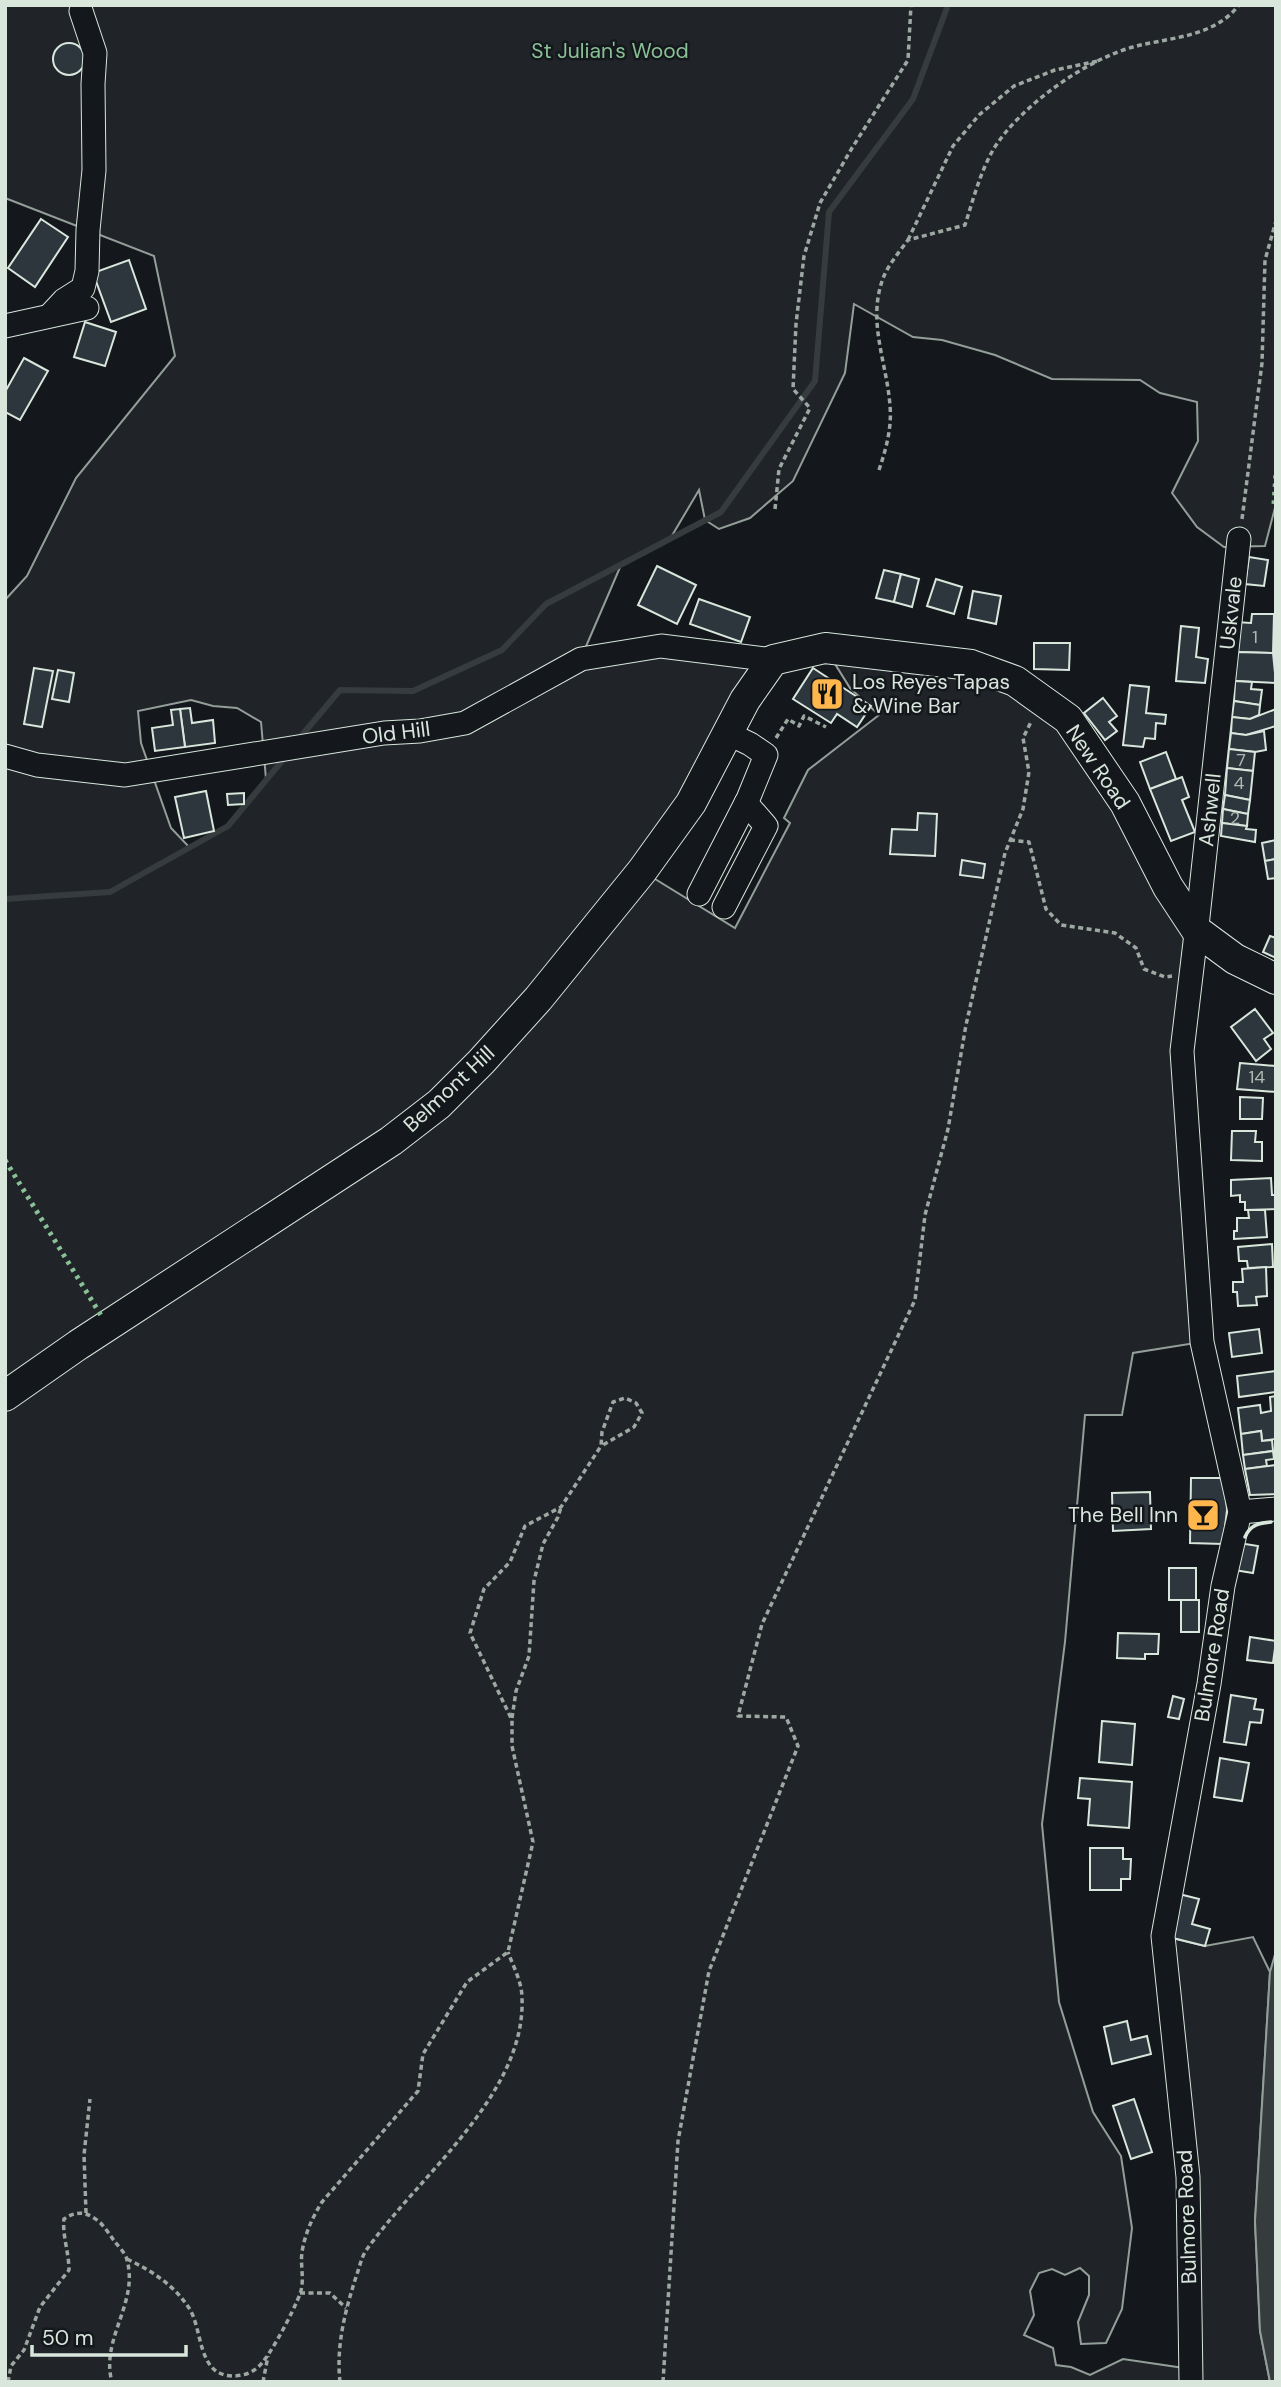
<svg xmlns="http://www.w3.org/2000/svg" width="1281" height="2387" viewBox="0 0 1281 2387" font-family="'DM Sans',sans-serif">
<rect width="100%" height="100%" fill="#14181c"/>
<path fill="#202428" stroke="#939e99" stroke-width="2" fill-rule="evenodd" d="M5,5h1271v499l-11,42 -41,1 -27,-20 -25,-34 26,-52 -1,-39 -37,-9 -20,-13 -88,-1 -57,-24 -53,-15 -29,-3 -59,-33 -9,69 -52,108 -43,37 -31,11 -14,-9 -6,-30 -29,49 -49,26 -40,93 80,-12 112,14 -131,211 93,57 55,-105 -6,-5 24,-48 71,-55 -29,-27 -25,-40 100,10 143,61 129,212 -15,120 20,291 -69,11 -11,62h-37l-20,227 -23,182 17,178 34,110 28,44 11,72 -10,81 -16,34 -25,1 -3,-22 11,-27v-19l-9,-8 -15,7 -13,-6 -13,4 -9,18 4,24 -10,20 29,13 3,17 15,2 19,8 33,-16 68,10 -28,-433 42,10 48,-9 17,35 -15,249 5,110 10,51h-1265v-1782l22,-24 49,-98 99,-122 -21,-100 -149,-58zM191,700l22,6 24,2 24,14 5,57 -38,47 -38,22 -19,-20 -30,-85 -3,-32z"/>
<polygon fill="#363b3e" stroke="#939e99" stroke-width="2" points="1276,1951 1276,2382 1270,2382 1260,2331 1255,2221 1270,1972"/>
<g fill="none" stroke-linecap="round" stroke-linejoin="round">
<g stroke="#363b3e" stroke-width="6">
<polyline points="303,734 340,690 413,691 502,650 546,604 721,512 815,381 829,212 913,99 948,5"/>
<polyline points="5,899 110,892 228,826 282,761"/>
</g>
</g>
<g fill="#2c363c" stroke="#d8e6dc" stroke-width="2">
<circle cx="69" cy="59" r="16"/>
<polygon points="41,219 68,237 35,287 8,268"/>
<polygon points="129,260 146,309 111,322 93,273"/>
<polygon points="85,322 116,332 105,366 74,357"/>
<polygon points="24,358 48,371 20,420 5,412 5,392"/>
<polygon points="1249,557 1268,560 1264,586 1245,584"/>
<polygon points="657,566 696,585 677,624 638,605"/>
<polygon points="884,570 901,574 894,602 876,598"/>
<polygon points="901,574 919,579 912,607 894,602"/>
<polygon points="936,579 962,587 954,614 927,606"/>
<polygon points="973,591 1001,596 996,624 968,618"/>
<polygon points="699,599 750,617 741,642 690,624"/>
<polygon points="1252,614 1274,614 1273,653 1236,652 1236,622 1251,623"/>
<polygon points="1181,626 1199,628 1196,657 1208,659 1205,683 1176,681"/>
<polygon points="1034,643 1070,643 1069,670 1034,669"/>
<polygon points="1236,652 1273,653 1276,683 1235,681"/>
<polygon points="34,668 53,671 42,727 24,724"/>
<polygon points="813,668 871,706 857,727 837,714 831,723 793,699"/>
<polygon points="58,670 74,673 69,702 52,699"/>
<polygon points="1235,681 1252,682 1251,689 1262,690 1260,705 1234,701"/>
<polygon points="1130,685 1149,687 1146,713 1166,715 1165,724 1156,723 1155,739 1145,738 1143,747 1123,745"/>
<polygon points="1103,698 1117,716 1109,722 1117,731 1105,740 1084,713"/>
<polygon points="1234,701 1260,705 1259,715 1250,719 1232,717"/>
<polygon points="190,708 192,723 213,720 215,743 185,747 180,709"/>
<polygon points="180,709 185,747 155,751 152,728 173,725 171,710"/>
<polygon points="1276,709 1276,726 1246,735 1231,733 1232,717 1250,719"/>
<polygon points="1264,731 1266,750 1255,752 1229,749 1231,733 1246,735"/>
<polygon points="1229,749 1255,752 1253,771 1227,768"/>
<polygon points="1166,752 1176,779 1150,789 1140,762"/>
<polygon points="1227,768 1253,771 1250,800 1225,795"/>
<polygon points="1182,777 1189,797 1182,800 1195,832 1171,841 1150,789"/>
<polygon points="206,791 214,831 184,838 175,797"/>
<polygon points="244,793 244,804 228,805 227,794"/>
<polygon points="1225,795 1250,800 1248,814 1223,809"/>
<polygon points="1223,809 1248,814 1247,826 1222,823"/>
<polygon points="918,813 937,814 935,856 890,854 892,829 917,830"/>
<polygon points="1222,823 1247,826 1246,829 1256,830 1255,842 1221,836"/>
<polygon points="1276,840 1276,859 1265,861 1262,843"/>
<polygon points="1276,859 1276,878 1268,879 1265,861"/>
<polygon points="962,860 985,864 983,878 960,875"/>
<polygon points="1270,936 1276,938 1276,958 1263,952"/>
<polygon points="1255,1009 1273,1033 1264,1039 1271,1049 1256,1061 1231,1027"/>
<polygon points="1240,1063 1276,1066 1276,1092 1237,1089"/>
<polygon points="1240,1097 1263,1098 1262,1119 1240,1119"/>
<polygon points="1232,1131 1256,1131 1255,1142 1262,1142 1262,1161 1231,1160"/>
<polygon points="1271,1178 1272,1195 1275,1195 1276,1209 1245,1210 1245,1202 1240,1202 1240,1195 1231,1196 1231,1180"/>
<polygon points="1248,1210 1265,1210 1267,1237 1234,1239 1234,1231 1237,1231 1237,1218 1249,1218"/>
<polygon points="1272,1244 1273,1267 1248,1268 1247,1261 1239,1261 1238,1247"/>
<polygon points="1266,1267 1267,1296 1256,1297 1257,1305 1238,1306 1237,1292 1233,1292 1233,1282 1243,1282 1242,1269"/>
<polygon points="1259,1329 1262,1353 1232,1357 1229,1333"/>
<polygon points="1276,1371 1276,1392 1239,1397 1237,1376"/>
<polygon points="1276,1396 1276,1439 1262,1441 1261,1431 1241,1434 1238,1408 1260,1405 1261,1413 1271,1411 1270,1397"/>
<polygon points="1261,1431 1262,1441 1272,1440 1273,1451 1243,1455 1241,1434"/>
<polygon points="1273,1451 1274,1459 1266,1460 1267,1466 1245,1469 1243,1455"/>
<polygon points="1276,1465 1276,1494 1250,1495 1245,1469"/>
<polygon points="1191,1478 1225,1478 1227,1510 1223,1544 1190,1543"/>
<polygon points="1150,1492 1151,1529 1113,1531 1112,1493"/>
<polygon points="1239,1543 1258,1546 1253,1573 1234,1570"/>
<rect x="1169" y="1568" width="27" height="32"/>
<rect x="1181" y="1600" width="18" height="32"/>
<polygon points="1118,1633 1159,1634 1158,1654 1145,1654 1145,1659 1117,1658"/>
<polygon points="1250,1637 1276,1641 1273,1663 1247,1660"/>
<polygon points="1231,1695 1256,1699 1254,1709 1263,1710 1261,1723 1250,1722 1246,1745 1224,1742"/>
<polygon points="1173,1696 1184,1699 1179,1719 1168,1717"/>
<polygon points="1102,1721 1135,1724 1132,1765 1099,1762"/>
<polygon points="1220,1758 1249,1763 1242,1801 1214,1797"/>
<polygon points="1080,1778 1132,1782 1129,1828 1088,1825 1090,1799 1078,1798"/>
<polygon points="1090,1848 1123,1848 1123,1859 1131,1859 1130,1879 1121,1879 1121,1890 1090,1890"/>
<polygon points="1179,1894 1199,1899 1192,1924 1210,1929 1205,1946 1169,1937"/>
<polygon points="1127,2021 1131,2040 1147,2036 1151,2054 1112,2064 1104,2027"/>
<polygon points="1134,2099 1152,2152 1131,2159 1113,2106"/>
</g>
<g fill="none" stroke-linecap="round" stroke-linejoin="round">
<defs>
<g id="minor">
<polyline points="50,315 64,300 83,288 87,271 88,230 94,170 93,84 95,53 81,11"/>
<polyline points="5,326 87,308"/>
<polyline points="5,756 37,765 125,775 384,733 420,731 465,723 581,659 661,646 773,660"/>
<polyline points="699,894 748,799 766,755 750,744 727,733"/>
<polyline points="724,907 766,826 746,803"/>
<polyline points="1240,1512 1276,1509"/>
<polyline points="1191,2382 1188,2177 1163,1936 1209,1684 1223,1586 1240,1512 1202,1342 1182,1051 1198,917 1239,539"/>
</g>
<polyline id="major" points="5,1396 78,1345 391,1141 439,1104 481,1062 538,999 642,871 691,803 745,700 773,660 825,648 971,665 1015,681 1068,719 1125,803 1168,887 1197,931 1235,959 1276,979"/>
</defs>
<use href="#minor" stroke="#d8e6dc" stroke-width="25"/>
<use href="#major" stroke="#d8e6dc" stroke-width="32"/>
<g stroke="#9da8a2" stroke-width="3.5" stroke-dasharray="5 3.5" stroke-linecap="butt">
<polyline points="908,240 953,146 979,115 1014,86 1055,70 1098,61"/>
<path d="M879,470c7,-21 13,-42 11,-64 -3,-44 -24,-86 -6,-130 5,-12 16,-25 24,-36l57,-15c8,-25 15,-52 28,-75 26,-43 92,-90 140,-103 37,-10 80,-9 106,-42"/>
<polyline points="775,509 779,469 810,408 793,389 796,324 804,256 820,203 852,148 908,60 911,5"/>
<polyline points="1242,519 1262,363 1265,260 1276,221"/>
<polyline points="776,738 788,719 799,726 804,716 826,727"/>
<polyline points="1010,840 1029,842 1046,909 1061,925 1115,933 1136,948 1144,969 1165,977 1172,976"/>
<polyline points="512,1718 516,1691 529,1656 534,1581 543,1544 558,1517 561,1507"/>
<polyline points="86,2213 84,2155 90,2099"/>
<path d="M127,2259c25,12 47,26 62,49 14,21 8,67 43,68 9,0 18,-2 25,-8 12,-9 37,-58 43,-74 5,-14 0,-28 2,-42 3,-18 10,-34 20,-50l96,-111 5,-37 44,-72 41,-30 25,-110 -21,-96v-26l-42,-87 14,-44 26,-27 15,-36 36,-19 40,-61 1,-14 11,-30 12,-4 11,5 6,10 -8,14 -33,19"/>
<polyline points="300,2293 330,2293 346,2308"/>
<path d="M8,2382l3,-16 13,-16 16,-43 29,-37c0,-17 -7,-36 -5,-51 10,-7 20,-8 30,-1 9,5 15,16 21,24 4,5 11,12 12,18 12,43 -27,79 -15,122"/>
<polyline points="263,2382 268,2356"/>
<path d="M340,2382c-4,-36 5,-71 16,-105 3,-8 5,-18 9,-25 52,-75 161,-157 157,-254 0,-16 -9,-32 -14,-46"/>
<polyline points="663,2382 678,2141 709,1971 798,1746 786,1717 738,1716 762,1624 915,1300 925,1215 948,1129 966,1025 1005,853 1023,809 1029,772 1023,738 1031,722"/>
</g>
<use href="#minor" stroke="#14181c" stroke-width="23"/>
<use href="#major" stroke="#14181c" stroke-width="30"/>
<g stroke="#8ac095" stroke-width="5" stroke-dasharray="3.5 5" stroke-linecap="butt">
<polyline points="1274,504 1276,473"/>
<polyline points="5,1160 102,1317"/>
</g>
<path stroke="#d8e6dc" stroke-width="3.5" d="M1245,1537c5,-12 14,-14 26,-15"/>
</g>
<defs>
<symbol id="restaurant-square" viewBox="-11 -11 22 22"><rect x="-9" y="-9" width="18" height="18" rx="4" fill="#ffb74d" stroke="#14181c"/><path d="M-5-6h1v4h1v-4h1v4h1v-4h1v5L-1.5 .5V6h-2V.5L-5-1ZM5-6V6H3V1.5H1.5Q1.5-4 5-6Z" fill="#111"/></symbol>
<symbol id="bar-square" viewBox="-11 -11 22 22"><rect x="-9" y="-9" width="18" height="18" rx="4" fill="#ffb74d" stroke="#14181c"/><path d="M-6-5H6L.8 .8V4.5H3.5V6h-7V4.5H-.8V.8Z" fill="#111"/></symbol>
</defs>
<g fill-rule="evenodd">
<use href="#restaurant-square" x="808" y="675" width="38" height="38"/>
<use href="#bar-square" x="1184" y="1496" width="38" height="38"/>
</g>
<g text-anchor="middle" stroke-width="5" stroke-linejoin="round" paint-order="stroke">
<g font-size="18" fill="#adbab4">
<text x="1255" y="643">1</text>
<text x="1241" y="766">7</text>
<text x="1239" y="789">4</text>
<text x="1235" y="824">2</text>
<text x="1257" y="1083">14</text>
</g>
<g font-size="21" fill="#8ac095" stroke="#14181c">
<text x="610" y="58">St Julian's Wood</text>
</g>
<g font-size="21" fill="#d8e6dc" stroke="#14181c">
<text transform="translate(1231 613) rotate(-84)" y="7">Uskvale</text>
<text transform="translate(396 733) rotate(-7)" y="7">Old Hill</text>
<text transform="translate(1098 767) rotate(56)" y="7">New Road</text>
<text transform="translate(1210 810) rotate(-84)" y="7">Ashwell</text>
<text transform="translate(449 1089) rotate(-43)" y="7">Belmont Hill</text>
<text transform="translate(1212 1655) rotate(-81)" y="7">Bulmore Road</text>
<text transform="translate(1187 2217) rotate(-92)" y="7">Bulmore Road</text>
</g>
<g font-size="21" fill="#d8e6dc" stroke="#14181c" text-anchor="start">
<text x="852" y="689">Los Reyes Tapas<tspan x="852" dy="24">&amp; Wine Bar</tspan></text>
<text x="1178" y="1522" text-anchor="end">The Bell Inn</text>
</g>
</g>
<rect width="1281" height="2387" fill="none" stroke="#d8e6dc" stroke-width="14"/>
<path d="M32 2345v10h154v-10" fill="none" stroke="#d8e6dc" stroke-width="3.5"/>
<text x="42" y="2345" font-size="21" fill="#d8e6dc" stroke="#14181c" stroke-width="5" paint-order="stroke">50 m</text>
</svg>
